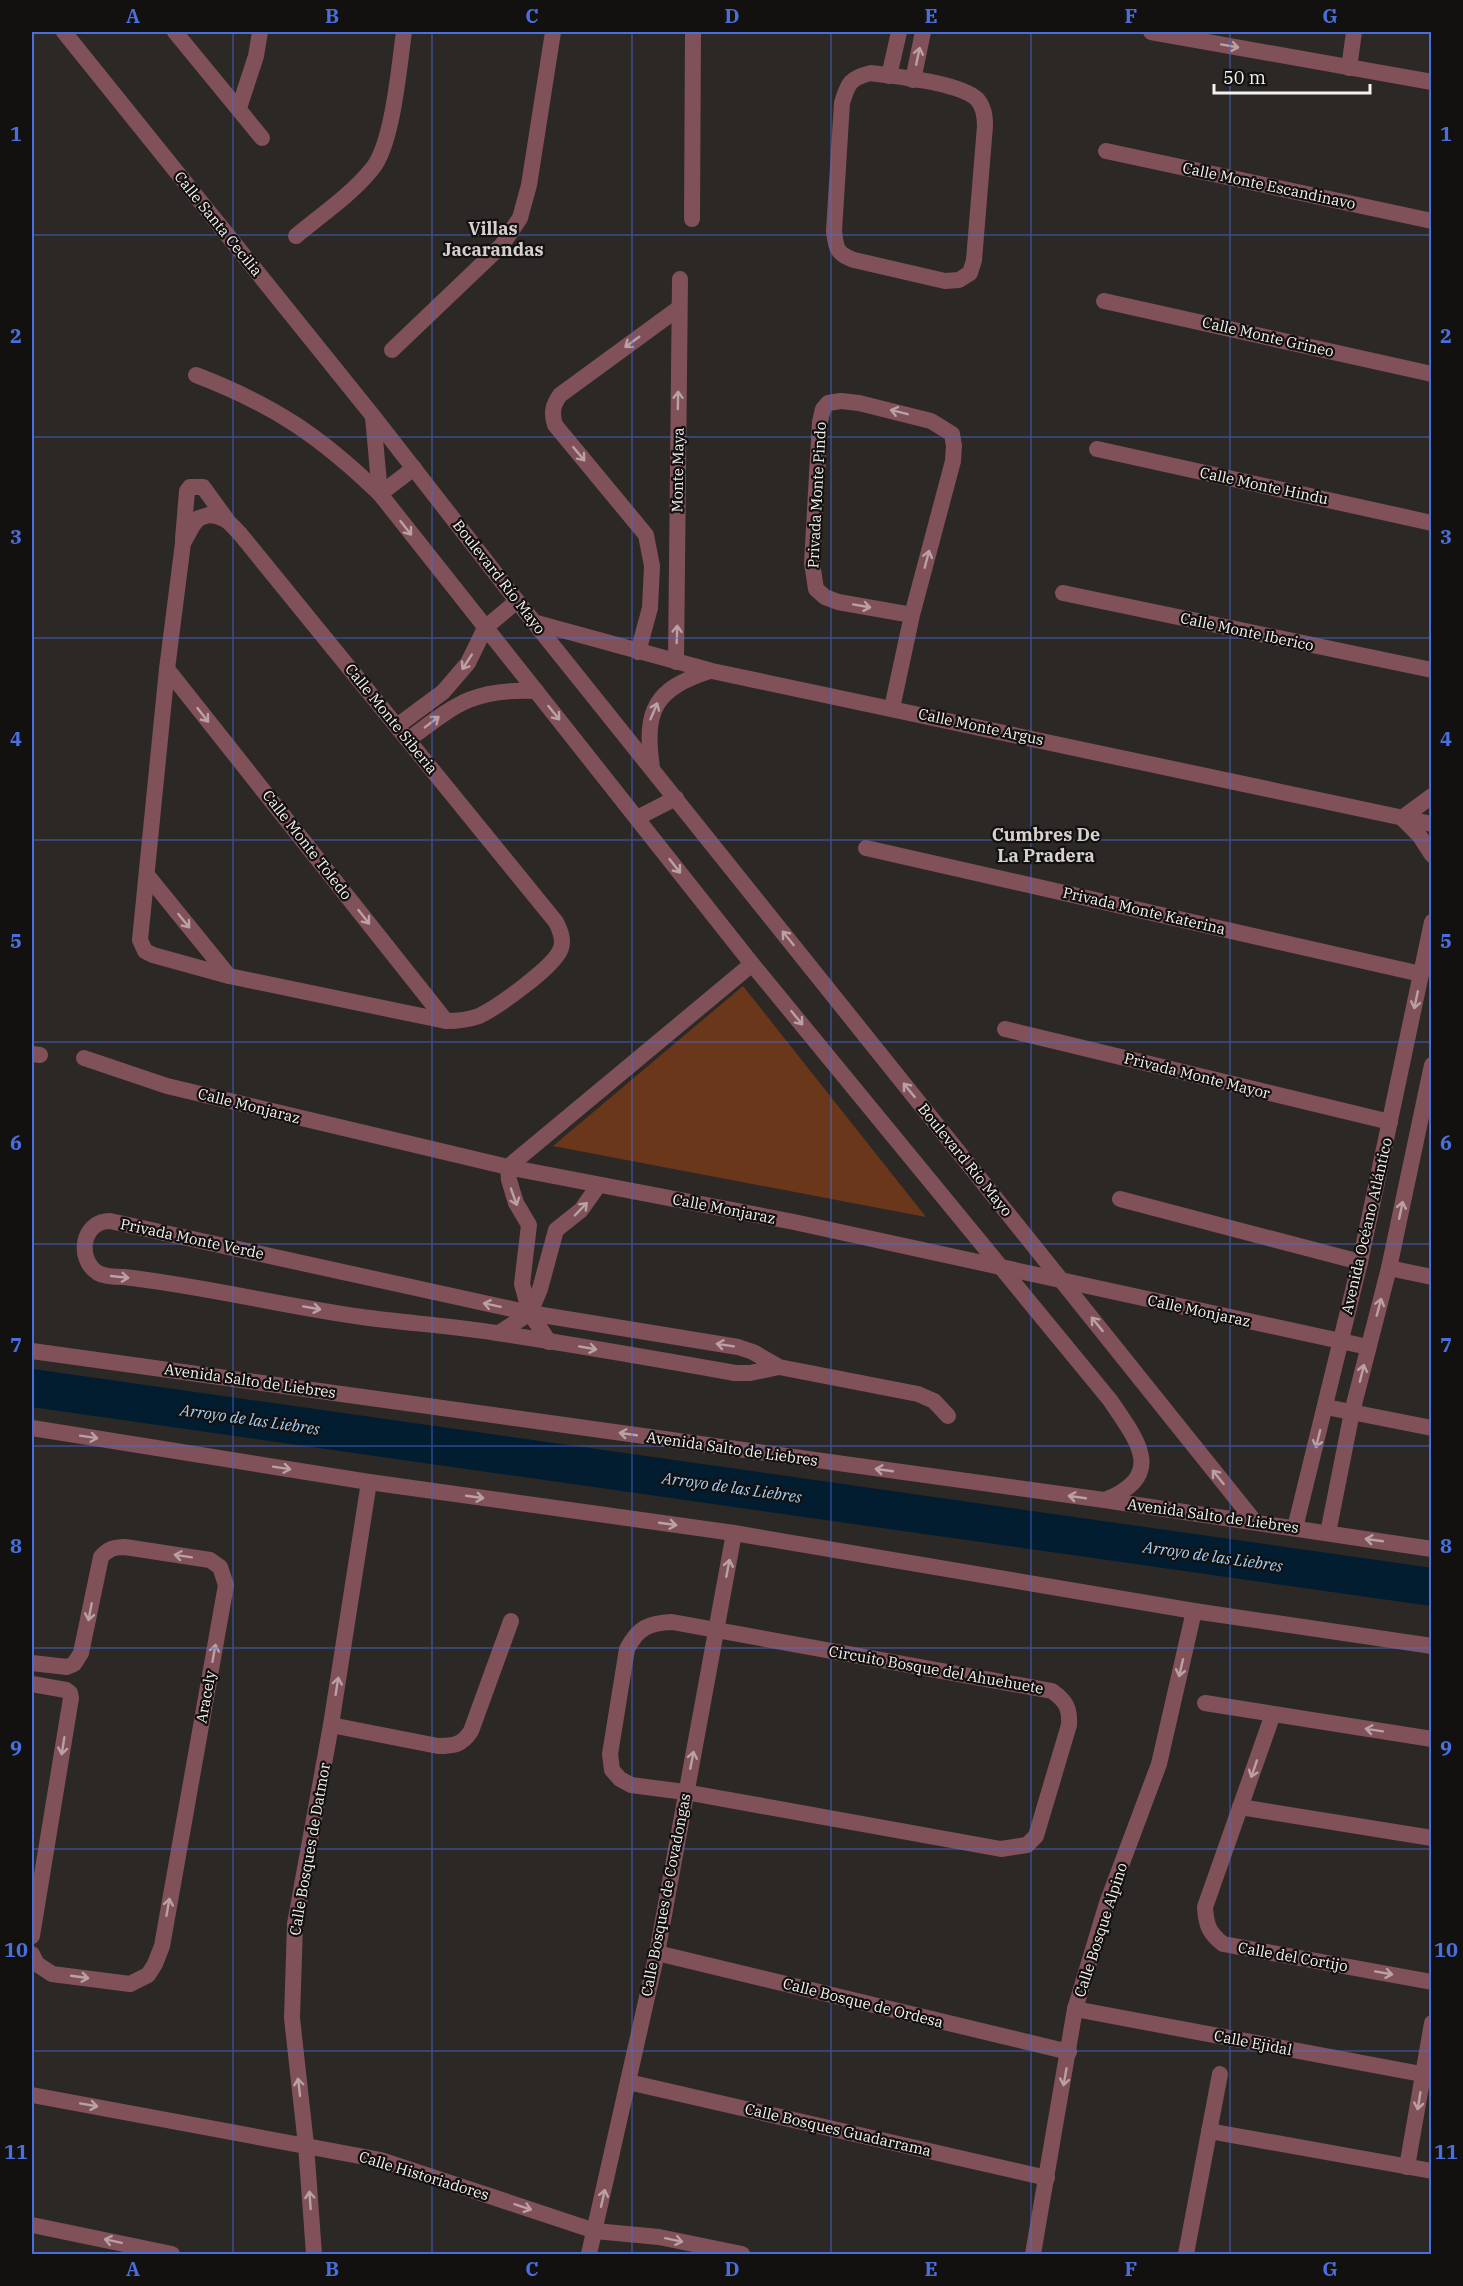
<svg xmlns="http://www.w3.org/2000/svg" width="1463" height="2286" viewBox="0 0 1463 2286" font-family="'IBM Plex Serif',serif">
<rect width="100%" height="100%" fill="#2c2826"/>
<g fill="none" stroke-linecap="round" stroke-linejoin="round">
<polyline stroke="#021c30" stroke-width="38" points="32,1388 1432,1587"/>
</g>
<polygon fill="#6b371a" points="743,986 926,1217 553,1146"/>
<g fill="none" stroke-linecap="round" stroke-linejoin="round">
<g stroke="#805159" stroke-width="16">
<polyline points="64,32 373,416 517,601 1255,1522"/>
<polyline points="175,32 262,138"/>
<polyline points="1151,32 1432,82"/>
<polyline points="1349,68 1354,32"/>
<path d="M871,73c26,4 87,9 106,26 7,8 8,17 8,27l-11,134 -4,13 -11,7 -14,1 -91,-21c-17,-6 -18,-11 -20,-29l8,-128c6,-20 8,-25 29,-30z"/>
<polyline points="889,76 899,32"/>
<polyline points="913,80 923,32"/>
<polyline points="239,108 256,56 260,32"/>
<polyline points="1106,151 1432,221"/>
<polyline points="692,219 693,32"/>
<path d="M296,236c25,-21 55,-41 76,-67 21,-25 27,-103 32,-137"/>
<polyline points="1104,301 1432,374"/>
<polyline points="392,350 502,245 520,218 529,185 553,32"/>
<path d="M196,375c78,30 124,61 184,119l34,-26"/>
<path d="M373,417l7,77 372,470 358,436c27,40 57,75 -5,100"/>
<polyline points="1097,449 1432,523"/>
<path d="M209,515c16,1 22,9 32,20l315,387c4,8 8,17 5,26 -5,18 -65,60 -82,68 -11,4 -22,5 -33,5l-217,-45 -76,-21 -8,-4 -5,-11 27,-271 16,-126 10,-18 6,-7z"/>
<polyline points="183,539 187,491 190,487 203,487 227,520"/>
<polyline points="1063,593 1432,670"/>
<polyline points="533,622 712,671 1432,824"/>
<path d="M638,652l12,-44 2,-42 -6,-31 -91,-110c-4,-13 -2,-20 5,-30l119,-87"/>
<polyline points="676,662 680,279"/>
<polyline points="167,669 446,1021"/>
<polyline points="892,708 912,615 953,461 954,446 952,434 931,421 859,403 841,401 828,403 823,409 820,422 812,563 816,589 825,597 838,602 912,615"/>
<polyline points="397,726 443,692 468,663 485,628 517,601"/>
<path d="M408,740c47,-35 65,-52 128,-49"/>
<path d="M652,768c-8,-58 2,-79 58,-97"/>
<polyline points="1432,796 1402,818 1419,835 1432,855"/>
<polyline points="637,818 676,798"/>
<polyline points="866,848 1421,974"/>
<polyline points="147,875 229,976"/>
<polyline points="1005,1029 1390,1122"/>
<polyline points="32,1054 40,1055"/>
<polyline points="84,1058 167,1086 508,1167 794,1222 1368,1347"/>
<polyline points="1120,1199 1360,1262"/>
<polyline points="1389,1268 1432,1277"/>
<polyline points="499,1333 530,1313 540,1289 556,1230 581,1210 598,1186"/>
<polyline points="549,1342 530,1313 522,1284 529,1225 516,1203 509,1180 508,1167 752,964"/>
<polyline points="32,1351 1104,1500 1432,1549"/>
<path d="M779,1367l-29,6h-15c-79,-14 -159,-28 -238,-40 -45,-7 -90,-10 -135,-16 -80,-11 -158,-31 -238,-40 -8,0 -19,0 -26,-4 -22,-14 -16,-52 12,-52l420,92 208,34 15,5 26,15 139,27 16,7 14,15"/>
<polyline points="1326,1407 1432,1428"/>
<polyline points="32,1428 369,1482 734,1533 1194,1611 1432,1646"/>
<polyline points="1295,1528 1360,1262 1432,922"/>
<polyline points="1328,1533 1352,1412 1389,1268 1432,1065"/>
<path d="M672,1622l380,69c14,10 18,17 17,34l-33,111 -9,9 -26,4 -316,-57 -54,-7 -11,-6 -8,-9 -2,-16 17,-105c11,-21 21,-26 45,-27z"/>
<path d="M32,1663l35,4 7,-3 7,-11 20,-96c7,-8 13,-10 24,-10l85,13 10,7 6,18 -64,361 -7,18 -7,11 -18,9 -78,-10 -15,-10 -5,-10"/>
<polyline points="32,1684 66,1690 70,1693 71,1698 32,1936"/>
<polyline points="1205,1703 1432,1739"/>
<path d="M1273,1714l-68,193c1,18 4,26 18,37l209,38"/>
<path d="M331,1725l107,21c16,0 24,-1 33,-15l40,-110"/>
<polyline points="1240,1807 1432,1838"/>
<polyline points="657,1953 1069,2052"/>
<polyline points="1075,2009 1432,2076"/>
<polyline points="628,2082 1047,2178"/>
<polyline points="32,2095 381,2160 595,2231 659,2237 742,2254"/>
<polyline points="1209,2131 1432,2171"/>
<polyline points="1407,2167 1432,2023"/>
<polyline points="32,2225 172,2254"/>
<polyline points="314,2254 306,2145 292,2018 295,1924 331,1725 369,1482"/>
<polyline points="589,2254 657,1953 734,1533"/>
<polyline points="1033,2254 1075,2009 1107,1903 1159,1764 1194,1611"/>
<polyline points="1186,2254 1220,2074"/>
</g>
</g>
<defs><path id="oneway-shaft" d="M-6 0H5M1.5-3L5.5 0L1.5 3" fill="none" stroke-width="1.6" stroke-linecap="round" stroke-linejoin="round" transform="scale(1.5)"/></defs>
<g stroke="#baa1a4">
<use href="#oneway-shaft" transform="translate(1230 46) rotate(10)"/>
<use href="#oneway-shaft" transform="translate(918 56) rotate(-78)"/>
<use href="#oneway-shaft" transform="translate(632 342) rotate(144)"/>
<use href="#oneway-shaft" transform="translate(678 400) rotate(-89)"/>
<use href="#oneway-shaft" transform="translate(899 412) rotate(-166)"/>
<use href="#oneway-shaft" transform="translate(579 454) rotate(50)"/>
<use href="#oneway-shaft" transform="translate(406 528) rotate(52)"/>
<use href="#oneway-shaft" transform="translate(927 559) rotate(-75)"/>
<use href="#oneway-shaft" transform="translate(862 606) rotate(10)"/>
<use href="#oneway-shaft" transform="translate(677 634) rotate(-88)"/>
<use href="#oneway-shaft" transform="translate(467 662) rotate(123)"/>
<use href="#oneway-shaft" transform="translate(654 711) rotate(-67)"/>
<use href="#oneway-shaft" transform="translate(554 713) rotate(51)"/>
<use href="#oneway-shaft" transform="translate(203 715) rotate(52)"/>
<use href="#oneway-shaft" transform="translate(432 722) rotate(-37)"/>
<use href="#oneway-shaft" transform="translate(675 866) rotate(52)"/>
<use href="#oneway-shaft" transform="translate(364 917) rotate(52)"/>
<use href="#oneway-shaft" transform="translate(184 921) rotate(51)"/>
<use href="#oneway-shaft" transform="translate(788 938) rotate(-129)"/>
<use href="#oneway-shaft" transform="translate(1416 1000) rotate(102)"/>
<use href="#oneway-shaft" transform="translate(797 1018) rotate(51)"/>
<use href="#oneway-shaft" transform="translate(909 1090) rotate(-129)"/>
<use href="#oneway-shaft" transform="translate(514 1197) rotate(70)"/>
<use href="#oneway-shaft" transform="translate(581 1209) rotate(-46)"/>
<use href="#oneway-shaft" transform="translate(1401 1210) rotate(-78)"/>
<use href="#oneway-shaft" transform="translate(120 1277) rotate(6)"/>
<use href="#oneway-shaft" transform="translate(492 1305) rotate(-168)"/>
<use href="#oneway-shaft" transform="translate(1379 1307) rotate(-75)"/>
<use href="#oneway-shaft" transform="translate(312 1308) rotate(10)"/>
<use href="#oneway-shaft" transform="translate(1097 1324) rotate(-129)"/>
<use href="#oneway-shaft" transform="translate(725 1345) rotate(-171)"/>
<use href="#oneway-shaft" transform="translate(588 1348) rotate(10)"/>
<use href="#oneway-shaft" transform="translate(1362 1373) rotate(-76)"/>
<use href="#oneway-shaft" transform="translate(628 1434) rotate(-172)"/>
<use href="#oneway-shaft" transform="translate(89 1437) rotate(9)"/>
<use href="#oneway-shaft" transform="translate(1318 1439) rotate(104)"/>
<use href="#oneway-shaft" transform="translate(282 1468) rotate(9)"/>
<use href="#oneway-shaft" transform="translate(884 1470) rotate(-172)"/>
<use href="#oneway-shaft" transform="translate(1218 1477) rotate(-129)"/>
<use href="#oneway-shaft" transform="translate(475 1497) rotate(8)"/>
<use href="#oneway-shaft" transform="translate(1077 1497) rotate(-172)"/>
<use href="#oneway-shaft" transform="translate(668 1524) rotate(8)"/>
<use href="#oneway-shaft" transform="translate(1374 1540) rotate(-172)"/>
<use href="#oneway-shaft" transform="translate(183 1556) rotate(-171)"/>
<use href="#oneway-shaft" transform="translate(728 1568) rotate(-79)"/>
<use href="#oneway-shaft" transform="translate(90 1612) rotate(101)"/>
<use href="#oneway-shaft" transform="translate(214 1653) rotate(-80)"/>
<use href="#oneway-shaft" transform="translate(1181 1668) rotate(103)"/>
<use href="#oneway-shaft" transform="translate(337 1686) rotate(-81)"/>
<use href="#oneway-shaft" transform="translate(1374 1730) rotate(-171)"/>
<use href="#oneway-shaft" transform="translate(63 1746) rotate(99)"/>
<use href="#oneway-shaft" transform="translate(692 1760) rotate(-79)"/>
<use href="#oneway-shaft" transform="translate(1254 1769) rotate(109)"/>
<use href="#oneway-shaft" transform="translate(168 1907) rotate(-80)"/>
<use href="#oneway-shaft" transform="translate(1384 1973) rotate(10)"/>
<use href="#oneway-shaft" transform="translate(80 1977) rotate(8)"/>
<use href="#oneway-shaft" transform="translate(1065 2077) rotate(100)"/>
<use href="#oneway-shaft" transform="translate(299 2087) rotate(-97)"/>
<use href="#oneway-shaft" transform="translate(1419 2101) rotate(99)"/>
<use href="#oneway-shaft" transform="translate(89 2105) rotate(10)"/>
<use href="#oneway-shaft" transform="translate(603 2198) rotate(-77)"/>
<use href="#oneway-shaft" transform="translate(310 2200) rotate(-94)"/>
<use href="#oneway-shaft" transform="translate(523 2207) rotate(18)"/>
<use href="#oneway-shaft" transform="translate(674 2240) rotate(12)"/>
<use href="#oneway-shaft" transform="translate(113 2241) rotate(-168)"/>
</g>
<path fill="none" stroke="#486fdd" stroke-width="1.5" stroke-opacity="0.55" d="M233,32v2222M432,32v2222M632,32v2222M831,32v2222M1031,32v2222M1230,32v2222M32,235h1400M32,437h1400M32,638h1400M32,840h1400M32,1042h1400M32,1244h1400M32,1446h1400M32,1648h1400M32,1849h1400M32,2051h1400"/>
<g text-anchor="middle" stroke-width="4.5" stroke-linejoin="round" paint-order="stroke">
<g font-size="15" fill="#f4f1ef" stroke="#131110">
<text transform="translate(1269 186) rotate(12)" y="5">Calle Monte Escandinavo</text>
<text transform="translate(218 224) rotate(51)" y="5">Calle Santa Cecilia</text>
<text transform="translate(1268 337) rotate(13)" y="5">Calle Monte Grineo</text>
<text transform="translate(678 470) rotate(-89)" y="5">Monte Maya</text>
<text transform="translate(1264 486) rotate(12)" y="5">Calle Monte Hindu</text>
<text transform="translate(817 495) rotate(-87)" y="5">Privada Monte Pindo</text>
<text transform="translate(499 577) rotate(52)" y="5">Boulevard Río Mayo</text>
<text transform="translate(1247 632) rotate(12)" y="5">Calle Monte Iberico</text>
<text transform="translate(391 719) rotate(51)" y="5">Calle Monte Siberia</text>
<text transform="translate(981 727) rotate(12)" y="5">Calle Monte Argus</text>
<text transform="translate(307 845) rotate(52)" y="5">Calle Monte Toledo</text>
<text transform="translate(1144 911) rotate(13)" y="5">Privada Monte Katerina</text>
<text transform="translate(1197 1076) rotate(14)" y="5">Privada Monte Mayor</text>
<text transform="translate(249 1106) rotate(14)" y="5">Calle Monjaraz</text>
<text transform="translate(965 1160) rotate(51)" y="5">Boulevard Río Mayo</text>
<text transform="translate(724 1209) rotate(11)" y="5">Calle Monjaraz</text>
<text transform="translate(1367 1226) rotate(-77)" y="5">Avenida Océano Atlántico</text>
<text transform="translate(192 1239) rotate(12)" y="5">Privada Monte Verde</text>
<text transform="translate(1199 1311) rotate(12)" y="5">Calle Monjaraz</text>
<text transform="translate(250 1381) rotate(8)" y="5">Avenida Salto de Liebres</text>
<text transform="translate(732 1449) rotate(8)" y="5">Avenida Salto de Liebres</text>
<text transform="translate(1213 1516) rotate(8)" y="5">Avenida Salto de Liebres</text>
<text transform="translate(936 1670) rotate(10)" y="5">Circuito Bosque del Ahuehuete</text>
<text transform="translate(206 1697) rotate(-80)" y="5">Aracely</text>
<text transform="translate(310 1849) rotate(-80)" y="5">Calle Bosques de Datmor</text>
<text transform="translate(666 1895) rotate(-79)" y="5">Calle Bosques de Covadongas</text>
<text transform="translate(1101 1930) rotate(-72)" y="5">Calle Bosque Alpino</text>
<text transform="translate(1293 1957) rotate(10)" y="5">Calle del Cortijo</text>
<text transform="translate(863 2003) rotate(14)" y="5">Calle Bosque de Ordesa</text>
<text transform="translate(1253 2043) rotate(11)" y="5">Calle Ejidal</text>
<text transform="translate(838 2130) rotate(13)" y="5">Calle Bosques Guadarrama</text>
<text transform="translate(424 2176) rotate(17)" y="5">Calle Historiadores</text>
</g>
<g font-size="16" font-style="italic" fill="#a5d0f5" stroke="#131110">
<text transform="translate(250 1419) rotate(8)" y="6">Arroyo de las Liebres</text>
<text transform="translate(732 1487) rotate(8)" y="6">Arroyo de las Liebres</text>
<text transform="translate(1213 1556) rotate(8)" y="6">Arroyo de las Liebres</text>
</g>
<g font-size="18" font-weight="bold" fill="#d6d0ce" stroke="#131110">
<text x="493" y="235">Villas<tspan x="493" dy="21">Jacarandas</tspan></text>
<text x="1046" y="841">Cumbres De<tspan x="1046" dy="21">La Pradera</tspan></text>
</g>
</g>
<rect width="1463" height="2286" fill="none" stroke="#131110" stroke-width="66"/>
<path d="M1214 84v9h156v-9" fill="none" stroke="#f4f1ef" stroke-width="3"/>
<text x="1223" y="84" font-size="18" fill="#f4f1ef" stroke="#131110" stroke-width="4.5" paint-order="stroke">50 m</text>
<rect x="33" y="33" width="1397" height="2220" fill="none" stroke="#486fdd" stroke-width="2"/>
<g font-size="20" text-anchor="middle" font-weight="bold" fill="#486fdd">
<text x="133" y="23">A</text>
<text x="332" y="23">B</text>
<text x="532" y="23">C</text>
<text x="732" y="23">D</text>
<text x="931" y="23">E</text>
<text x="1131" y="23">F</text>
<text x="1330" y="23">G</text>
<text x="16" y="141">1</text>
<text x="1446" y="141">1</text>
<text x="16" y="343">2</text>
<text x="1446" y="343">2</text>
<text x="16" y="544">3</text>
<text x="1446" y="544">3</text>
<text x="16" y="746">4</text>
<text x="1446" y="746">4</text>
<text x="16" y="948">5</text>
<text x="1446" y="948">5</text>
<text x="16" y="1150">6</text>
<text x="1446" y="1150">6</text>
<text x="16" y="1352">7</text>
<text x="1446" y="1352">7</text>
<text x="16" y="1553">8</text>
<text x="1446" y="1553">8</text>
<text x="16" y="1755">9</text>
<text x="1446" y="1755">9</text>
<text x="16" y="1957">10</text>
<text x="1446" y="1957">10</text>
<text x="16" y="2159">11</text>
<text x="1446" y="2159">11</text>
<text x="133" y="2276">A</text>
<text x="332" y="2276">B</text>
<text x="532" y="2276">C</text>
<text x="732" y="2276">D</text>
<text x="931" y="2276">E</text>
<text x="1131" y="2276">F</text>
<text x="1330" y="2276">G</text>
</g>
</svg>
